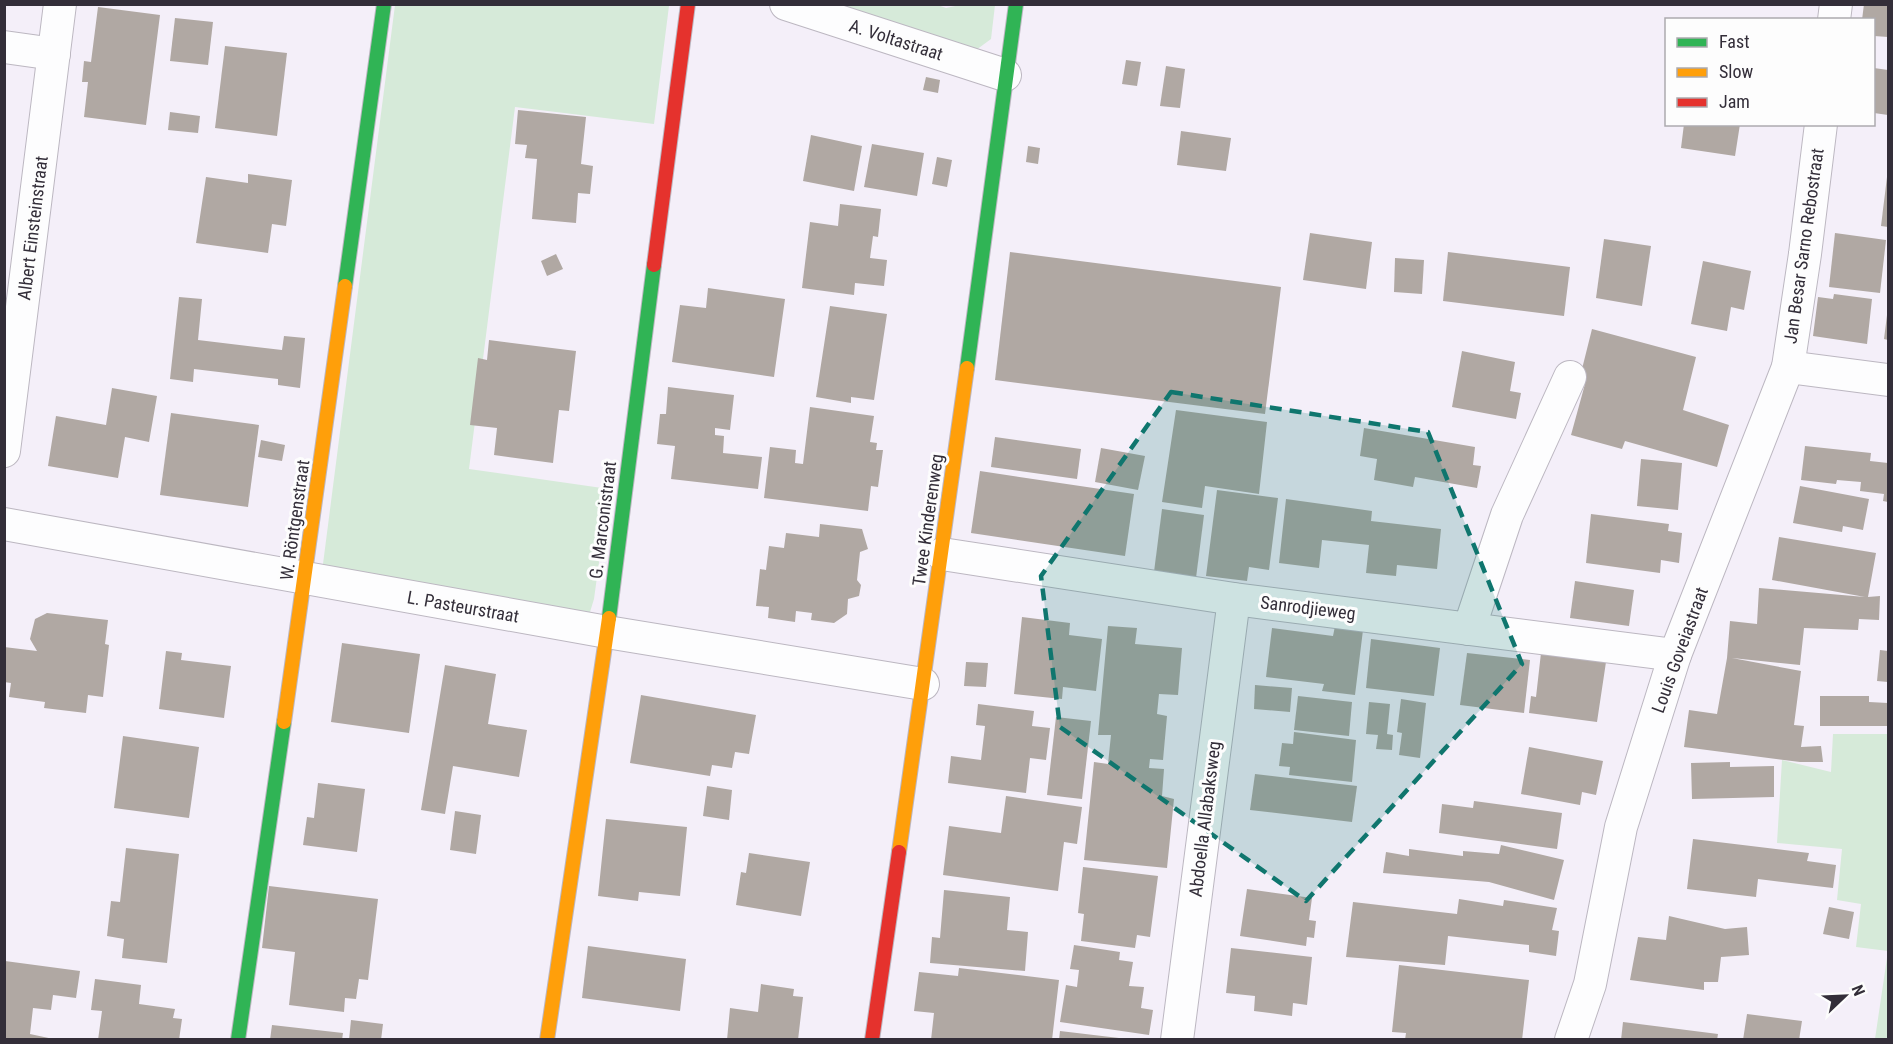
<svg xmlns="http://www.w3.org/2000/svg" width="1893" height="1044" viewBox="0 0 1893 1044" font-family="'Roboto Condensed',sans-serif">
<rect width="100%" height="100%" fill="#f4eff9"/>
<g fill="#d6ead9">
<polygon points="935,4 946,8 960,5 995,5 991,39 976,50 822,5"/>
<polygon points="395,5 668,5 669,6 654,124 515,107 469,469 609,489 594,599 590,612 579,618 336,574 323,564"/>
<polygon points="1833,734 1888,734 1888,1039 1875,1039 1888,951 1856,947 1861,904 1837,900 1842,849 1777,843 1782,760 1831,772"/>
</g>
<g fill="#b0a8a3">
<polygon points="1864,4 1888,4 1888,37 1874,36 1874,20 1862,20"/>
<polygon points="98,7 160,15 146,125 84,117 88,82 82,82 84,61 91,62"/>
<polygon points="175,18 213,22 208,65 170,61"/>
<polygon points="225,46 287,53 277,136 215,128"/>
<polygon points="1126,60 1141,62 1137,86 1122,84"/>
<polygon points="1166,66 1185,69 1180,108 1160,106"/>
<polygon points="1874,68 1888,70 1888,115 1874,113"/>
<polygon points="926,77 940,80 938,93 923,90"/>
<polygon points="518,110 586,117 581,164 593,166 590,194 578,193 576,223 532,219 537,159 525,158 527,145 515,144"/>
<polygon points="170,112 200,116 198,133 168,130"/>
<polygon points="1684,124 1740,124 1735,156 1681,148"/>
<polygon points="1181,131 1231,138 1226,171 1177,165"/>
<polygon points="811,135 862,146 854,191 803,181"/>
<polygon points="872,144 924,153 917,196 864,187"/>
<polygon points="1028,146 1040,148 1038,164 1026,162"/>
<polygon points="937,157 952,160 947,187 932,184"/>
<polygon points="248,174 292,180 286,226 272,224 268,253 196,243 206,177 248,183"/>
<polygon points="1887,177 1888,177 1888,227 1881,226"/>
<polygon points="840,204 881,209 878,237 873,236 870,258 887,260 884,286 855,283 854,295 802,288 810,222 838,226"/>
<polygon points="1310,233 1372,242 1366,289 1303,280"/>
<polygon points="1835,233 1886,240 1880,293 1829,287"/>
<polygon points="1604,239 1651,246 1642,306 1596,298"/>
<polygon points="1010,252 1281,287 1265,414 995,380"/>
<polygon points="1448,252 1570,267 1564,316 1443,301"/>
<polygon points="556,254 563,269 547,276 541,261"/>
<polygon points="1395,258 1424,260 1422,294 1394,292"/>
<polygon points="1703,261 1751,271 1744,310 1731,307 1727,331 1691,324"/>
<polygon points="708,288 785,299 774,377 672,362 680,305 706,308"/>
<polygon points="1834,294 1872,299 1867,344 1813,336 1818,297 1833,299"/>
<polygon points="179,297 202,299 198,340 282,350 284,336 305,338 300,388 278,385 278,379 194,369 193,382 170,379"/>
<polygon points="830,306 887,314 874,400 851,397 851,403 816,397"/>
<polygon points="1887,315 1888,315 1888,340 1884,339"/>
<polygon points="1592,329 1696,357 1683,410 1729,425 1717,467 1625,441 1622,449 1571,435 1585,384 1579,381"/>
<polygon points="489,340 576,351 569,411 559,410 553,463 494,455 497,428 470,425 478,358 487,360"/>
<polygon points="1462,351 1515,362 1510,391 1521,393 1516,419 1452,407"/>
<polygon points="668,387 734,395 730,430 715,428 715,435 724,436 723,453 762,457 758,489 671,479 675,446 657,444 660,414 666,414"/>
<polygon points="112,388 157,396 149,442 125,437 118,478 48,466 56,416 106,425"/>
<polygon points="810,407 874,416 870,442 877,443 876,450 883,450 878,487 871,486 868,511 764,498 770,447 796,450 795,463 803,464"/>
<polygon points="1176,410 1267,422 1259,494 1205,486 1202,508 1162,502"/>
<polygon points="171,413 259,425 248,507 160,495"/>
<polygon points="1364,428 1475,447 1473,465 1481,466 1477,488 1415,477 1413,487 1374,480 1377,459 1360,456"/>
<polygon points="995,437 1081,449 1077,479 991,467"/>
<polygon points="261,440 285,445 282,461 258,457"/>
<polygon points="1805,446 1871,453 1870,461 1888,463 1888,502 1883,501 1884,494 1860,491 1861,482 1837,480 1836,484 1801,480"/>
<polygon points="1101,448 1145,456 1138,490 1095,482"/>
<polygon points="1641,459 1682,463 1678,510 1637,506"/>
<polygon points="980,471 1134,494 1125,556 971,533"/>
<polygon points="1800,486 1869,499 1863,530 1843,526 1842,532 1793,523"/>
<polygon points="1217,490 1278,498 1269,570 1249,567 1247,581 1206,576"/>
<polygon points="1286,499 1372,511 1371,521 1441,529 1437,569 1397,565 1396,576 1366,573 1369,545 1322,540 1319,568 1279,563"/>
<polygon points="1162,509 1204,515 1196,578 1154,572"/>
<polygon points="1591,514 1669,524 1668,531 1682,533 1679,563 1661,560 1660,573 1586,563"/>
<polygon points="820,524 862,529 868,549 860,552 857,580 861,585 859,596 848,599 847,614 834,623 811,620 812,613 796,611 795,622 768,618 769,607 756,606 760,569 766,570 769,546 784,548 786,533 819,537"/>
<polygon points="1779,537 1876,553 1868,597 1880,596 1879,620 1859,619 1858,630 1804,628 1800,665 1732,658 1801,671 1794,725 1804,726 1801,747 1821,746 1823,762 1800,762 1684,747 1689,710 1717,714 1727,658 1730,621 1757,624 1759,588 1865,597 1772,580"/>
<polygon points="1575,581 1634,590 1629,626 1570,618"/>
<polygon points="47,613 108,620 105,644 109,645 103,697 88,695 86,713 44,708 45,702 9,697 11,683 4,682 4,647 37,651 30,639 35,619"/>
<polygon points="1022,617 1070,623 1069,635 1102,639 1096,691 1063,687 1062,699 1014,694"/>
<polygon points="1108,626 1137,628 1135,644 1182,648 1178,695 1159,694 1157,714 1167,716 1163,760 1150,759 1149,768 1164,769 1162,796 1174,799 1167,868 1084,860 1094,762 1108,764 1111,735 1098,735"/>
<polygon points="1335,626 1363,630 1355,695 1322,691 1324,684 1266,677 1272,628 1333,636"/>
<polygon points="1371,639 1440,648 1434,696 1366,688"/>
<polygon points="342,643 420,654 409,733 331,722"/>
<polygon points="1880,650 1888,651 1888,682 1877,681"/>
<polygon points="166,651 182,653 181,660 231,666 224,718 159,709"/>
<polygon points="1467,653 1530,660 1524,713 1460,705"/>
<polygon points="1541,653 1606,662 1597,722 1529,713 1531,696 1536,697"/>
<polygon points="966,662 988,663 986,687 964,686"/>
<polygon points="445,665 496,674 488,724 527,730 519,777 453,766 445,814 421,810"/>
<polygon points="1255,685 1292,688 1290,712 1254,709"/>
<polygon points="641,695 756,715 749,754 735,752 732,768 712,765 710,776 630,763"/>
<polygon points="1298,696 1352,702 1349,736 1294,730"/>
<polygon points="1820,696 1869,696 1869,702 1888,703 1888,726 1820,726"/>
<polygon points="1401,699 1426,703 1420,758 1399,755 1402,733 1397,732"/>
<polygon points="1369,702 1390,704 1387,734 1393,735 1392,750 1376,749 1378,735 1366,734"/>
<polygon points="978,704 1034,711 1032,726 1050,728 1046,760 1030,758 1026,793 948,783 951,756 981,760 985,726 976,725"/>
<polygon points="1056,717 1091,721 1082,799 1047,795"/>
<polygon points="1294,732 1356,740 1352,782 1289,775 1290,767 1279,766 1282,743 1293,744"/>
<polygon points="123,736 199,747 189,818 114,808"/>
<polygon points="1529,747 1603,761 1596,795 1582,792 1580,805 1521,794"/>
<polygon points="1730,762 1730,767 1774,766 1774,797 1692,799 1691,763"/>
<polygon points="1255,774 1357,786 1352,822 1250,810"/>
<polygon points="318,783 365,789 357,852 303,845 307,817 314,818"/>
<polygon points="707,786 732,790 729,820 703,816"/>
<polygon points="1006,796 1082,807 1077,844 1064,842 1058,891 943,875 949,826 1001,833"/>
<polygon points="1474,801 1562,813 1557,849 1439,833 1442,804 1473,808"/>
<polygon points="455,811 481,815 476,854 450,850"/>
<polygon points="606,819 687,827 680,896 639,892 638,901 598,896"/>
<polygon points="1693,839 1809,853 1807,861 1836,865 1833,888 1758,879 1756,897 1687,889"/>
<polygon points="1501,845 1564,860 1554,900 1489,882 1383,873 1386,852 1409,856 1409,849 1463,856 1463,851 1499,854"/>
<polygon points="126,848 179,854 167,963 122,958 124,939 107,936 111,901 120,902"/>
<polygon points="749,853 810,862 801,916 736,905 741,872 746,873"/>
<polygon points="1083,867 1158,876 1150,937 1137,935 1135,948 1081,941 1084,914 1078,913"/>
<polygon points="269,886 378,899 368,980 359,979 356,999 345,998 344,1012 289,1005 295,952 262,948"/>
<polygon points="1247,889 1312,898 1309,920 1316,921 1314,938 1307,937 1306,946 1240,936"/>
<polygon points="944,890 1010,897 1007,930 1028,932 1025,971 930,963 932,937 940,938"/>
<polygon points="1459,899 1503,906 1504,900 1557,908 1552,930 1559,931 1556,956 1529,952 1529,945 1448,936 1445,965 1346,957 1353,902 1457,914"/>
<polygon points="1829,907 1854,912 1849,939 1823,934"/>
<polygon points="1669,916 1725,929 1747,927 1749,955 1721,957 1718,982 1704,982 1704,990 1630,980 1638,937 1666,940"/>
<polygon points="1074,945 1120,952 1119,960 1133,962 1129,986 1144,987 1141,1008 1153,1010 1149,1035 1060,1022 1066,985 1077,987 1079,970 1070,969"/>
<polygon points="588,946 686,959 680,1011 582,998"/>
<polygon points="1231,948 1312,957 1307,1005 1293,1003 1292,1016 1254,1011 1255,996 1226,993"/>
<polygon points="5,961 80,971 76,998 53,995 51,1010 33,1008 30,1034 58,1040 5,1040"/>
<polygon points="1399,965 1529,980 1522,1040 1405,1040 1406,1033 1392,1032"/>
<polygon points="959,968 1059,980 1052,1040 931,1040 934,1013 914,1011 919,972 958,976"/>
<polygon points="95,979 141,985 139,1004 175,1009 173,1018 182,1019 179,1040 98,1040 102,1011 91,1010"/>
<polygon points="761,984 794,989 793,996 803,997 798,1040 727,1040 730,1008 758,1012"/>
<polygon points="1747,1014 1802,1021 1799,1040 1743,1040"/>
<polygon points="351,1020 383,1024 381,1040 349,1040"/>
<polygon points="1623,1022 1718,1034 1717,1040 1621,1040"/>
<polygon points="272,1025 343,1033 342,1040 270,1040"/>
<polygon points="1060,1031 1119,1038 1119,1040 1059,1040"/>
</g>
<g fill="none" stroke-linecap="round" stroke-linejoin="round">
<defs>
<g id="street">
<polyline points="786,4 1005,75"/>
<polyline points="1834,20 1836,4"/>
<polyline points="4,47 54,54"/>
<polyline points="1788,367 1805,254 1821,124"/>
<polyline points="4,451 60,4"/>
<polyline points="4,524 607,632 923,684"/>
<polyline points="942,554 1234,599 1675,655"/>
<polyline points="1469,629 1507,515 1570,377"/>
<polyline points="1177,1040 1234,599"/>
<polyline points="1571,1040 1590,984 1621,827 1675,655 1788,367 1888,380"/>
</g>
<g id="fast">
<polyline points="345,286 384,4"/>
<polyline points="967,368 1016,4"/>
<polyline points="609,618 654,265"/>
<polyline points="238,1040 284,722"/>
</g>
<g id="slow">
<polyline points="284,722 345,286"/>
<polyline points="899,852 967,368"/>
<polyline points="547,1040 609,618"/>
</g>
<g id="jam">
<polyline points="654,265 688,4"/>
<polyline points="872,1040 899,852"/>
</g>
</defs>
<use href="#street" stroke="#bcb7c1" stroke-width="34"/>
<use href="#fast" stroke="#bcb7c1" stroke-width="16"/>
<use href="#slow" stroke="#bcb7c1" stroke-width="16"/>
<use href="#jam" stroke="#bcb7c1" stroke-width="16"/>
<use href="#street" stroke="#fdfdfe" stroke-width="32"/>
<use href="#fast" stroke="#30b455" stroke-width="14"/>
<use href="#slow" stroke="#ff9f0a" stroke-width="14"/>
<use href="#jam" stroke="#e5322d" stroke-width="14"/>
</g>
<path fill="#0f766e" fill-opacity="0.2" stroke="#0f766e" stroke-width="4.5" stroke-dasharray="12 8" stroke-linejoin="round" d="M1171,392l257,40 94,232 -216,237 -246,-174 -19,-151z"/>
<g text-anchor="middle" stroke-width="6" stroke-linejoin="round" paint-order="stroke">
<g font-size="18" fill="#332e39" stroke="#fdfdfd">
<text transform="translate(896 40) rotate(18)" y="6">A. Voltastraat</text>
<text transform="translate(33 228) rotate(-83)" y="6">Albert Einsteinstraat</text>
<text transform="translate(1804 246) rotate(-82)" y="6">Jan Besar Sarno Rebostraat</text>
<text transform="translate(295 520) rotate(-82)" y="6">W. Röntgenstraat</text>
<text transform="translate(603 520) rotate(-83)" y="6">G. Marconistraat</text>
<text transform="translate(928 520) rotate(-82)" y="6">Twee Kinderenweg</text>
<text transform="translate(463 607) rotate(10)" y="6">L. Pasteurstraat</text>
<text transform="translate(1308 608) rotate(7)" y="6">Sanrodjieweg</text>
<text transform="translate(1680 650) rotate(-70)" y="6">Louis Goveiastraat</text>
<text transform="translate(1205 819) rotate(-83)" y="6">Abdoella Allabaksweg</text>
</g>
</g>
<rect width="1893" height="1044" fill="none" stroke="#332e39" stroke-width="12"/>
<rect x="1665" y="18" width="210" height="108" fill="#fdfdfd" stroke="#acaaaf" stroke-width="1.5"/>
<rect x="1677" y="38" width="30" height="9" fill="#30b455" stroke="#acaaaf" stroke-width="1.5"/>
<text x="1719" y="48" font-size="18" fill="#332e39">Fast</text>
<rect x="1677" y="68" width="30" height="9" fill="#ff9f0a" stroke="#acaaaf" stroke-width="1.5"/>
<text x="1719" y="78" font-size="18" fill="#332e39">Slow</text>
<rect x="1677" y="98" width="30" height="9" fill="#e5322d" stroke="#acaaaf" stroke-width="1.5"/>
<text x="1719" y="108" font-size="18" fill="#332e39">Jam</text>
<g transform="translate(1845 996) rotate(67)" stroke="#fdfdfd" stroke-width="4.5" paint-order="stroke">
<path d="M0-4.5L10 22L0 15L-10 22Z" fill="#332e39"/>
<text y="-9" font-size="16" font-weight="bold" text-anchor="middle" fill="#332e39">N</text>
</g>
</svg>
